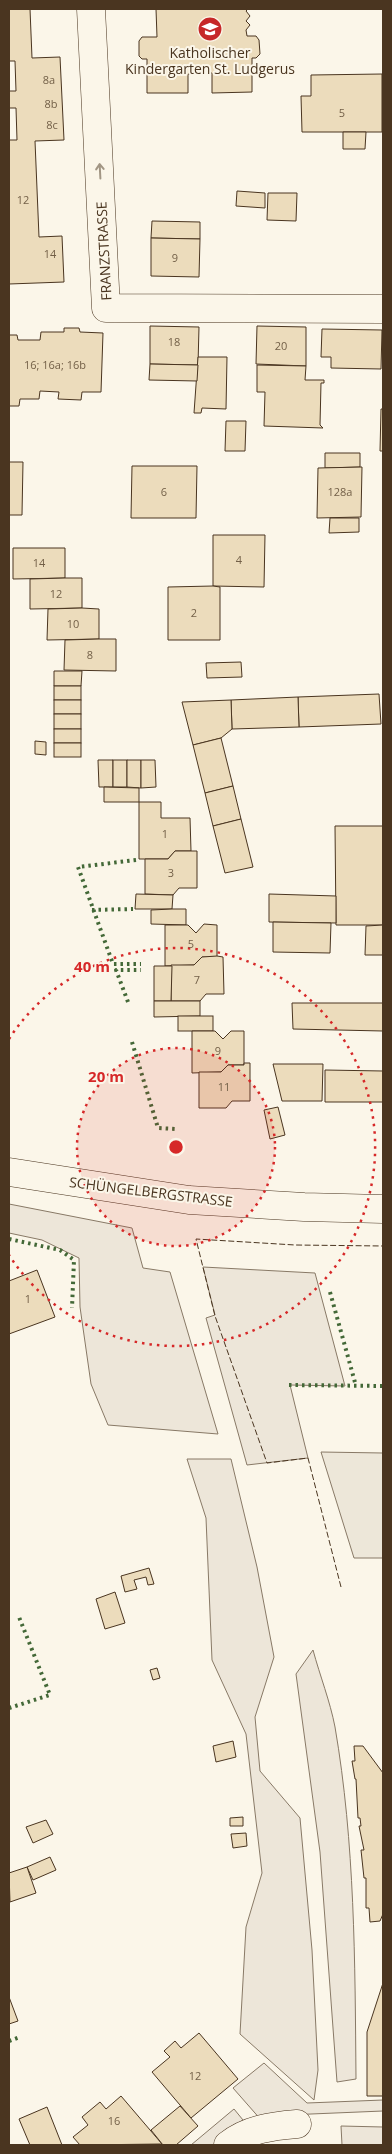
<svg xmlns="http://www.w3.org/2000/svg" width="392" height="2154" viewBox="0 0 392 2154" font-family="'Open Sans',sans-serif">
<rect width="100%" height="100%" fill="#fbf6e9"/>
<g fill="#ede6d9" stroke="#887966">
<polygon points="9,1204 132,1228 143,1268 170,1272 218,1434 108,1425 91,1384 80,1307 79,1258 42,1240 9,1233"/>
<polygon points="203,1267 315,1273 345,1386 290,1385 308,1458 247,1465 206,1318 215,1315"/>
<polygon points="187,1459 231,1459 257,1567 274,1657 255,1717 260,1771 300,1818 312,1950 318,2070 314,2100 240,2034 246,1927 262,1873 246,1734 212,1660 206,1518"/>
<path d="M313,1650c7,26 17,51 22,77 20,116 20,235 21,352l-19,3 -17,-230 -24,-178z"/>
<polygon points="264,2063 307,2103 383,2100 383,2111 287,2115 262,2121 233,2088"/>
<polygon points="234,2109 243,2120 213,2145 191,2145"/>
<polygon points="341,2126 383,2127 383,2145 342,2145"/>
</g>
<polygon fill="#ede7d9" stroke="#887966" points="321,1452 383,1453 383,1558 354,1558"/>
<g fill="#ecdcbc" stroke="#4a3520">
<polygon points="9,9 30,9 32,58 60,57 64,140 35,141 39,237 62,236 64,282 9,284 9,140 17,140 16,108 9,108 9,91 16,91 15,61 9,61"/>
<polygon points="156,9 248,9 246,11 250,16 246,21 250,25 246,30 247,36 256,36 259,40 260,54 256,58 252,58 252,92 212,93 212,73 188,74 188,93 147,93 147,59 142,59 139,56 139,41 142,37 157,37"/>
<polygon points="382,74 382,132 302,132 301,96 311,96 311,75"/>
<polygon points="343,132 366,132 365,149 343,149"/>
<polygon points="237,191 265,193 265,208 236,206"/>
<polygon points="268,193 297,193 296,221 267,220"/>
<polygon points="152,221 200,222 200,239 151,238"/>
<polygon points="151,238 200,239 199,277 151,276"/>
<polygon points="150,326 199,327 198,365 150,364"/>
<polygon points="257,326 306,327 306,366 256,364"/>
<polygon points="64,328 79,328 80,332 103,333 101,392 82,392 81,400 58,399 59,392 40,391 39,399 20,399 19,406 9,406 9,335 17,335 18,340 40,340 41,332 64,332"/>
<polygon points="322,329 382,330 381,369 331,368 331,357 321,357"/>
<polygon points="198,357 227,357 226,409 202,408 201,413 194,413"/>
<polygon points="150,364 198,365 197,381 149,380"/>
<polygon points="257,365 306,366 305,380 324,380 324,383 321,383 320,425 323,428 264,426 265,392 257,392"/>
<polygon points="381,409 383,409 383,451 380,451"/>
<polygon points="226,421 246,421 245,451 225,451"/>
<polygon points="325,453 360,453 360,467 325,468"/>
<polygon points="9,462 23,462 22,515 9,515"/>
<polygon points="132,466 197,466 196,518 131,518"/>
<polygon points="362,467 361,517 317,518 318,468"/>
<polygon points="330,518 359,518 359,532 329,533"/>
<polygon points="213,535 265,535 264,587 213,586"/>
<polygon points="13,548 65,548 65,578 13,579"/>
<polygon points="65,578 82,578 82,608 30,609 30,579"/>
<polygon points="213,586 220,587 220,640 168,640 168,587"/>
<polygon points="82,608 99,609 99,639 47,640 48,609"/>
<polygon points="99,639 116,639 116,671 64,670 65,640"/>
<polygon points="241,662 242,677 207,678 206,663"/>
<polygon points="54,671 82,671 81,686 54,686"/>
<rect x="54" y="686" width="27" height="14"/>
<polygon points="379,694 381,724 299,727 298,697"/>
<polygon points="298,697 299,727 232,729 231,700"/>
<rect x="54" y="700" width="27" height="14"/>
<polygon points="231,700 232,729 221,738 193,745 182,702"/>
<rect x="54" y="714" width="27" height="15"/>
<rect x="54" y="729" width="27" height="14"/>
<polygon points="221,738 233,786 205,793 193,745"/>
<polygon points="35,741 46,742 46,755 35,754"/>
<rect x="54" y="743" width="27" height="14"/>
<polygon points="98,760 113,760 113,787 99,787"/>
<rect x="113" y="760" width="14" height="27"/>
<polygon points="127,760 141,760 141,788 127,787"/>
<polygon points="141,760 155,760 156,787 141,788"/>
<polygon points="233,786 241,819 213,826 205,793"/>
<polygon points="104,787 139,788 139,802 104,802"/>
<polygon points="139,802 161,802 161,818 190,818 191,851 175,851 168,859 139,859"/>
<polygon points="241,819 253,867 225,873 213,826"/>
<polygon points="335,826 383,826 383,925 336,925"/>
<polygon points="175,851 197,851 197,888 179,888 173,895 145,894 145,859 168,859"/>
<polygon points="136,894 173,895 172,909 135,909"/>
<polygon points="269,894 336,896 336,923 269,922"/>
<polygon points="172,909 186,909 186,925 151,924 151,910"/>
<polygon points="273,922 331,923 330,953 273,952"/>
<polygon points="204,924 217,925 217,957 202,957 194,965 165,966 165,925 188,925 196,933"/>
<polygon points="383,925 383,955 365,955 366,926"/>
<polygon points="217,956 223,957 224,994 206,994 200,1001 171,1001 171,965 194,965 202,957"/>
<polygon points="154,966 172,966 171,1001 154,1001"/>
<polygon points="154,1001 200,1001 200,1016 154,1017"/>
<polygon points="292,1003 383,1003 383,1031 293,1029"/>
<rect x="178" y="1016" width="35" height="15"/>
<polygon points="192,1031 215,1031 223,1039 231,1031 244,1031 244,1065 228,1065 221,1072 192,1073"/>
<polygon points="244,1063 250,1063 250,1101 232,1101 226,1108 199,1108 199,1072 221,1072 228,1065 244,1065"/>
<polygon points="273,1064 323,1064 322,1101 282,1101"/>
<polygon points="325,1070 383,1071 383,1102 325,1102"/>
<polygon points="278,1107 285,1135 270,1139 264,1110"/>
<polygon points="37,1270 55,1317 9,1334 9,1281"/>
<polygon points="149,1568 154,1584 148,1585 146,1577 134,1580 137,1589 125,1592 121,1576"/>
<polygon points="115,1592 125,1623 105,1629 96,1599"/>
<polygon points="157,1668 160,1678 153,1680 150,1670"/>
<polygon points="233,1741 236,1757 216,1762 213,1746"/>
<polygon points="354,1746 363,1746 383,1773 383,1914 380,1921 370,1922 369,1908 366,1908 366,1878 364,1878 361,1850 364,1850 359,1826 361,1826 360,1818 358,1818 356,1779 355,1779 352,1761 355,1761"/>
<polygon points="243,1817 243,1826 230,1826 230,1818"/>
<polygon points="46,1820 53,1834 33,1843 26,1827"/>
<polygon points="246,1833 247,1846 233,1848 231,1834"/>
<polygon points="50,1857 56,1870 33,1880 27,1867"/>
<polygon points="27,1867 36,1893 10,1902 9,1873"/>
<polygon points="383,1983 383,2096 367,2096 367,2032"/>
<polygon points="9,1997 18,2021 9,2024"/>
<polygon points="199,2033 238,2079 191,2118 152,2072 170,2057 164,2051 175,2041 181,2048"/>
<polygon points="121,2096 162,2144 80,2145 73,2137 88,2125 82,2117 100,2102 106,2109"/>
<polygon points="180,2106 198,2126 176,2145 163,2145 151,2130"/>
<polygon points="47,2107 62,2145 30,2145 19,2119"/>
</g>
<g fill="none" stroke-linecap="round" stroke-linejoin="round">
<defs>
<g id="minor">
<polyline points="91,9 106,308 383,309"/>
<polyline points="9,1172 189,1200 304,1207 383,1209"/>
<path d="M228,2145c20,-16 44,-19 69,-21"/>
</g>
</defs>
<use href="#minor" stroke="#4a3520" stroke-width="29"/>
<use href="#minor" stroke="#fbf6e9" stroke-width="28"/>
<g stroke="#436837" stroke-width="4" stroke-dasharray="2.5 4" stroke-linecap="butt">
<polyline points="136,860 78,867 113,964 141,964"/>
<polyline points="92,910 133,909"/>
<polyline points="128,1002 116,970 141,970"/>
<polyline points="132,1042 158,1128 176,1129"/>
<polyline points="9,1239 60,1250 74,1260 72,1308"/>
<polyline points="330,1292 356,1386"/>
<polyline points="289,1385 383,1386"/>
<polyline points="9,1708 50,1695 19,1617"/>
<polyline points="9,2041 20,2037"/>
</g>
<polyline stroke="#4a3520" stroke-width="1" stroke-dasharray="6 2.5" stroke-linecap="butt" points="341,1587 308,1458 267,1463 215,1316 196,1239 295,1245 383,1246"/>
</g>
<defs><path id="oneway-shaft" d="M-6 0H5M1.5-3L5.5 0L1.5 3" fill="none" stroke-width="1.6" stroke-linecap="round" stroke-linejoin="round" transform="scale(1.25)"/></defs>
<use stroke="#a29684" href="#oneway-shaft" transform="translate(100 171) rotate(-93)"/>
<circle cx="176" cy="1147" r="99" fill="#d62828" fill-opacity=".12"/>
<g fill="none" stroke="#d62828" stroke-width="2.5" stroke-dasharray="2.5 5">
<circle cx="176" cy="1147" r="99"/>
<path d="M9 1039A199 199 0 1 1 9 1255"/>
</g>
<defs>
<symbol id="school-disc" viewBox="-11 -11 22 22"><circle r="9.5" fill="#c62828" stroke="#fbf6e9"/><path d="M0-5L7-2L0 1L-7-2ZM-4 1L0 2.5L4 1V4Q0 6-4 4Z" fill="#fff"/></symbol>
</defs>
<g fill-rule="evenodd">
<use href="#school-disc" x="196" y="15" width="28" height="28"/>
</g>
<g text-anchor="middle" stroke-width="4" stroke-linejoin="round" paint-order="stroke">
<g font-size="11" fill="#725f47">
<text x="49" y="84">8a</text>
<text x="51" y="108">8b</text>
<text x="342" y="117">5</text>
<text x="52" y="129">8c</text>
<text x="23" y="204">12</text>
<text x="50" y="258">14</text>
<text x="175" y="262">9</text>
<text x="174" y="346">18</text>
<text x="281" y="350">20</text>
<text x="55" y="369">16; 16a; 16b</text>
<text x="164" y="496">6</text>
<text x="340" y="496">128a</text>
<text x="239" y="564">4</text>
<text x="39" y="567">14</text>
<text x="56" y="598">12</text>
<text x="194" y="617">2</text>
<text x="73" y="628">10</text>
<text x="90" y="659">8</text>
<text x="165" y="838">1</text>
<text x="171" y="877">3</text>
<text x="191" y="948">5</text>
<text x="197" y="984">7</text>
<text x="218" y="1055">9</text>
<text x="224" y="1091">11</text>
<text x="28" y="1303">1</text>
<text x="195" y="2080">12</text>
<text x="114" y="2125">16</text>
</g>
<g font-size="14" fill="#4a3520" stroke="#fbf6e9">
<text x="210" y="58">Katholischer<tspan x="210" dy="16">Kindergarten St. Ludgerus</tspan></text>
</g>
<g font-size="14" fill="#4a3520" stroke="#fbf6e9">
<text transform="translate(104 251) rotate(-93)" y="5">FRANZSTRASSE</text>
<text transform="translate(151 1192) rotate(7)" y="5">SCHÜNGELBERGSTRASSE</text>
</g>
</g>
<circle cx="176" cy="1147" r="8" fill="#d62828" stroke="#fbf6e9" stroke-width="2.5"/>
<g font-size="15" text-anchor="middle" font-weight="bold" fill="#d62828" stroke="#fbf6e9" stroke-width="4" stroke-linejoin="round" paint-order="stroke">
<text x="92" y="972">40 m</text>
<text x="106" y="1082">20 m</text>
</g>
<rect width="392" height="2154" fill="none" stroke="#4a3520" stroke-width="20"/>
</svg>
